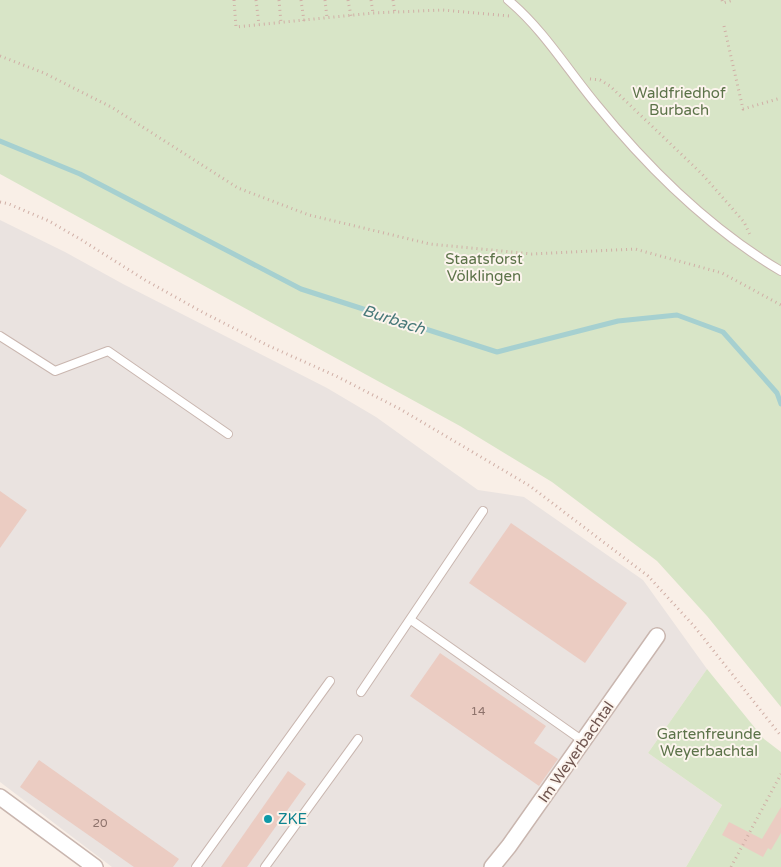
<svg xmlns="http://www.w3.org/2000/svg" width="781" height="867" viewBox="0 0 781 867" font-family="'Varela Round',sans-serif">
<rect width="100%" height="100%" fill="#f9efe7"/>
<polygon fill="#eae3e0" points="0,220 65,252 123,284 327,388 376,417 478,490 524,497 643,580 707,669 648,753 722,805 686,867 112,867 0,782"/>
<g fill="#d8e5c7">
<polygon points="0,0 781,0 781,707 707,616 657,561 552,482 460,426 0,174"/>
<polygon points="707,669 764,739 781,752 781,867 686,867 722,805 648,753"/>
</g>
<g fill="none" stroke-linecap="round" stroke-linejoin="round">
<polyline stroke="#a6d0d0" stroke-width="5" points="0,141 80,174 301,289 497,352 618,321 677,315 723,332 777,393 781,404"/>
</g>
<g fill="#ebccc2">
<polygon points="0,491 27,510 0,548"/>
<polygon points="511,523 627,603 585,663 469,583"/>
<polygon points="440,653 546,726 534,743 558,759 539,786 410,696"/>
<polygon points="39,760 179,859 173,867 134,867 20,787"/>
<polygon points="288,771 306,784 247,867 221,867"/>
<polygon points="781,807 781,833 771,850 768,848 763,857 722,835 729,822 762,839"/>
</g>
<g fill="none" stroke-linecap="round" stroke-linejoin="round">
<defs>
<g id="service">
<path d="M508,0c35,29 59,69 88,104 52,64 114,125 185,167"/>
<polyline points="0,336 55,371 108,351 228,434"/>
<polyline points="411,620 583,741"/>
<polyline points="361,692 483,511"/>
<polyline points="196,867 330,681"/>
<polyline points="265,867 358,739"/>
</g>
<g id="minor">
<polyline points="0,797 95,867"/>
<polyline points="492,867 509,846 657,636"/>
</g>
</defs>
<use href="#service" stroke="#c9b6af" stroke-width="10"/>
<use href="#minor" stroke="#c9b6af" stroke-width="18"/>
<g stroke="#d0afa6" stroke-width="3" stroke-dasharray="1 4" stroke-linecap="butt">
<polyline points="234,0 236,27 373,13 442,10 510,16"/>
<polyline points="256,0 259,25"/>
<polyline points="279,0 281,23"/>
<polyline points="301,0 304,21"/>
<polyline points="325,0 327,18"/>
<polyline points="348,0 351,16"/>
<polyline points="371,0 373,13"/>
<polyline points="393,0 395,13"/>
<polyline points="722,0 723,3 733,0"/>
<polyline points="724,26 743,109 781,98"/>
<polyline points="0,56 44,73 113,108 238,188 309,215 430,244 532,254 635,249 722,273 781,305"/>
<polyline points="590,79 600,80 610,86 702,174 744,222 751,237"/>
<polyline points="0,202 9,204 49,221 80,239 145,280 204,313 269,346 336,376 400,409 530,486 648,576 694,626 781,736"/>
<polyline points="731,867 781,774"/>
</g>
<use href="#service" stroke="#fff" stroke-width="8"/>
<use href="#minor" stroke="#fff" stroke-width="15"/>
</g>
<circle fill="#0f9aa8" stroke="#fcf4ed" stroke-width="2" cx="268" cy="819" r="5"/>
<g text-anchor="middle" stroke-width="4" stroke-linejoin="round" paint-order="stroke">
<g font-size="12" fill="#8e736c">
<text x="478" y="715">14</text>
<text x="100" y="827">20</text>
</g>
<g font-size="15" fill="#5c7349" stroke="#fcf4ed">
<text x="679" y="98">Waldfriedhof<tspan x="679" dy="17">Burbach</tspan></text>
<text x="484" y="264">Staatsforst<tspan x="484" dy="17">Völklingen</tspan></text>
<text x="709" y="739">Gartenfreunde<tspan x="709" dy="17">Weyerbachtal</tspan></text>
</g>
<g font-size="15" fill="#6f554f" stroke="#fcf4ed">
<text transform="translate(576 752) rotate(-55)" y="5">Im Weyerbachtal</text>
</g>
<g font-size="15" fill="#0d838f" stroke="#fcf4ed" text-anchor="start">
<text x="278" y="824">ZKE</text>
</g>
<g font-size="16" font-style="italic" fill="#487979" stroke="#fcf4ed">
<text transform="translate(394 319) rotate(18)" y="6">Burbach</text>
</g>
</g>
</svg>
